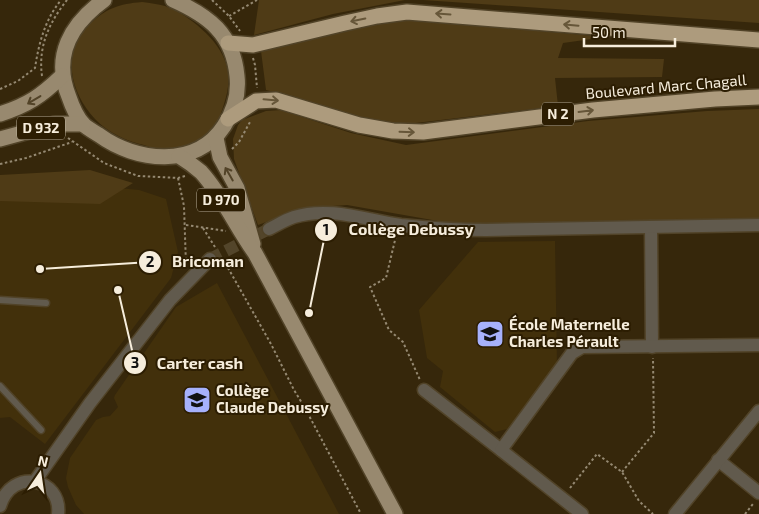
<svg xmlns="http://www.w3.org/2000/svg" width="759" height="514" viewBox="0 0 759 514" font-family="'Exo 2',sans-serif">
<rect width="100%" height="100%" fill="#36270b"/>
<g fill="#42300b">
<polygon points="0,183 99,186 139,190 166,199 178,252 171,278 45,444 10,417 0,418"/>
<polygon points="555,241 557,366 507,429 495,432 440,387 443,371 427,358 419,310 478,242"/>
<polygon points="217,283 339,514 84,514 76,505 68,487 66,478 70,458 96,420 103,417 110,416 118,407 114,398 115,395 176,307"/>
</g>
<g fill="#4f3b16">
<polygon points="259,0 405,0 333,14 254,35"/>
<polygon points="423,0 759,0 759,23"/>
<path d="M142,2c8,1 16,2 23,4 12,4 22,11 32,19 26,22 39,45 27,79 -6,19 -10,28 -28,37 -10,5 -23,8 -33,8 -6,1 -13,-2 -19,-4 -16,-3 -37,-13 -49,-26 -25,-27 -34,-66 -6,-94 17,-17 30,-21 53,-23z"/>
<polygon points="413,20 606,37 563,43 558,58 664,59 662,77 555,78 558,106 399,125 356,117 294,97 266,90 261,51 366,25"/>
<polygon points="759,109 759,221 455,224 347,205 305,208 258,225 234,159 233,139 238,125 242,120 266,111 281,110 351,133 406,145 588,121 707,111"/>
<polygon points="90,170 133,183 100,204 0,201 0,175"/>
</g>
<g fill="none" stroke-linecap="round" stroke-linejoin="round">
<polyline stroke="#53452a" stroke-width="12" stroke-dasharray="12 6" stroke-linecap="butt" points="210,259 269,229"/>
<defs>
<g id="lane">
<polyline points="0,300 46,303"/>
<polyline points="0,386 41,430"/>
</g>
<g id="street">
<polyline points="651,227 652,347"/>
<path d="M269,229c8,-4 16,-9 25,-12 35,-11 72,3 107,8 28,3 56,5 85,5l273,-5"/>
<polyline points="424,390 501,450"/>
<polyline points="718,460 759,493"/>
<polyline points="35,481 90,403 170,300 210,259"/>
<path d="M0,506c12,-39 62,-28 58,8"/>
<polyline points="582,514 501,450 572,353 582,347 759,345"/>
<polyline points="675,514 759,411"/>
</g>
<g id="primary">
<path d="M104,0c-33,24 -52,56 -35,97 3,9 8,20 14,27 4,4 11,8 16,11 37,27 97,34 125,-9 10,-15 15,-32 13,-50 -4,-42 -28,-60 -64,-76"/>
<path d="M0,114c28,-9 41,-18 62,-38"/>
<polyline points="216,138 220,157 237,188 253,244"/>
<polyline points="0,139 55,124 83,124"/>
<path d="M179,156c8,5 15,10 22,16 22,24 35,55 54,81l140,261"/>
</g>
<g id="highway">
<polyline points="228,43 253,45 345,23 377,16 407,12 759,40"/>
<polyline points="228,119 256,101 276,100 359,125 393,131 423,132 593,110 715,99 759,97"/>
</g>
</defs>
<use href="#lane" stroke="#514328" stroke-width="9"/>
<use href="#street" stroke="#514328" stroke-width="15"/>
<use href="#primary" stroke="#514328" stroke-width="18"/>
<use href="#highway" stroke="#514328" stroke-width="18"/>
<g stroke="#958972" stroke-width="2" stroke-dasharray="2.5 2.5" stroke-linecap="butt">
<polyline points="212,0 229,16 240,31"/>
<polyline points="229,16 257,0"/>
<polyline points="253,58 255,65 257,88"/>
<path d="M42,76c-4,-30 7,-53 25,-76"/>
<path d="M0,89l18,-8 17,-13c4,-26 10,-48 26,-68"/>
<polyline points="68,138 104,163 138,176 178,178 185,176"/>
<polyline points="232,149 239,142 250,122"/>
<polyline points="0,164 26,158 72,142"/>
<polyline points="178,178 184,206 186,265"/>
<polyline points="186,225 226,231"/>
<polyline points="203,228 215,247"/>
<polyline points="396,236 386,278 370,287 389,330 403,342 420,380"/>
<polyline points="223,259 271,344 294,390 305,408 361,514"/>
<polyline points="622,472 654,433 653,358"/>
<polyline points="570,488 597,454 622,472 639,501 653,514"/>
<polyline points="745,514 753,504"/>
</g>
<use href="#lane" stroke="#615a4d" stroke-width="6"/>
<use href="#street" stroke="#615a4d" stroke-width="12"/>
<use href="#primary" stroke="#98896f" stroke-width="15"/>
<use href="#highway" stroke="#ad9b7d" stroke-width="15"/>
</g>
<defs><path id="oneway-shaft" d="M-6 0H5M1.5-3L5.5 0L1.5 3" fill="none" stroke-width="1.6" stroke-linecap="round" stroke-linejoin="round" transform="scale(1.25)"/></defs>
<g stroke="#665639">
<use href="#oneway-shaft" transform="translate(443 14) rotate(-176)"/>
<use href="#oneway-shaft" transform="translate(358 20) rotate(168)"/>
<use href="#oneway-shaft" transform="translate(571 25) rotate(-175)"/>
<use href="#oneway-shaft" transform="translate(271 100) rotate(5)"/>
<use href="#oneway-shaft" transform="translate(586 111) rotate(-7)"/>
<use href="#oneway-shaft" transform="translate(407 132) rotate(2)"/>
</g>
<g stroke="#524328">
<use href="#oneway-shaft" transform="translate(34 100) rotate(149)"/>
<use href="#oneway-shaft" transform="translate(229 174) rotate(-120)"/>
</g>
<defs>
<symbol id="school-square" viewBox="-11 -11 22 22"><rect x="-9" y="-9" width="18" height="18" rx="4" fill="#a6b1fc" stroke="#2c1d02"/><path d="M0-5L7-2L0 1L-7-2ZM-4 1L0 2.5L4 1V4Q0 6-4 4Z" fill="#111"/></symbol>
</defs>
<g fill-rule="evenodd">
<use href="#school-square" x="474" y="318" width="32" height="32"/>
<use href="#school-square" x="181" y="384" width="32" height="32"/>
</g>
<g text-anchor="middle" stroke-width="4" stroke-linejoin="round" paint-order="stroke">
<g fill="#2c1d02" stroke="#b9af9b" stroke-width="1">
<rect x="542" y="102.5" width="32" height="23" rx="4"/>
<rect x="17" y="116.5" width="48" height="23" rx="4"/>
<rect x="197" y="188.5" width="48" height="23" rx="4"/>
</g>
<g font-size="14" font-weight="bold" fill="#f6eddc">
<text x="558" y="119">N 2</text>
<text x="41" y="133">D 932</text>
<text x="221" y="205">D 970</text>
</g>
<g font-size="15" fill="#f6eddc" stroke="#2c1d02">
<text transform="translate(666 87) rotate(-5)" y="5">Boulevard Marc Chagall</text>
</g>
<g font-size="15" font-weight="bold" fill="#f6eddc" stroke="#2c1d02" text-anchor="start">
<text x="509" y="330">École Maternelle<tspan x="509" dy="17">Charles Pérault</tspan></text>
<text x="216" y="396">Collège<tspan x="216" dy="17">Claude Debussy</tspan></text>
</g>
</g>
<path fill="none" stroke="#f6eddc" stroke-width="2" d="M309 313L326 230M40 269L150 262M118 290L135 363"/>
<g fill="#f6eddc" stroke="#2c1d02" stroke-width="2">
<circle cx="309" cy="313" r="5"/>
<circle cx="40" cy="269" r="5"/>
<circle cx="118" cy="290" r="5"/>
<circle cx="326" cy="230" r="12"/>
<circle cx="150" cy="262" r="12"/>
<circle cx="135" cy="363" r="12"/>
</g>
<g font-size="15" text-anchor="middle" font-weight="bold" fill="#111">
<text x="326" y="235">1</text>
<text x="150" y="267">2</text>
<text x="135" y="368">3</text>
</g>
<g font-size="16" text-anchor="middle" font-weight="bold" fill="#f6eddc" stroke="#2c1d02" stroke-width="4" stroke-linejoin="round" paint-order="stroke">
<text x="411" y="235">Collège Debussy</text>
<text x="208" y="267">Bricoman</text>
<text x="200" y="369">Carter cash</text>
</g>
<g transform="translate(40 474) rotate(13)" stroke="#2c1d02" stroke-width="4" paint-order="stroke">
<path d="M0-4L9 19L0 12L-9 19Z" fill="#f6eddc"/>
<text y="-8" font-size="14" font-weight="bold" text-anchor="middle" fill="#f6eddc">N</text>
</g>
<path d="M584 38v8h91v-8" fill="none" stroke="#f6eddc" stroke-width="2.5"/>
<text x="592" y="38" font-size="15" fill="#f6eddc" stroke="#2c1d02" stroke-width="4" paint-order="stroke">50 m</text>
</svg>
